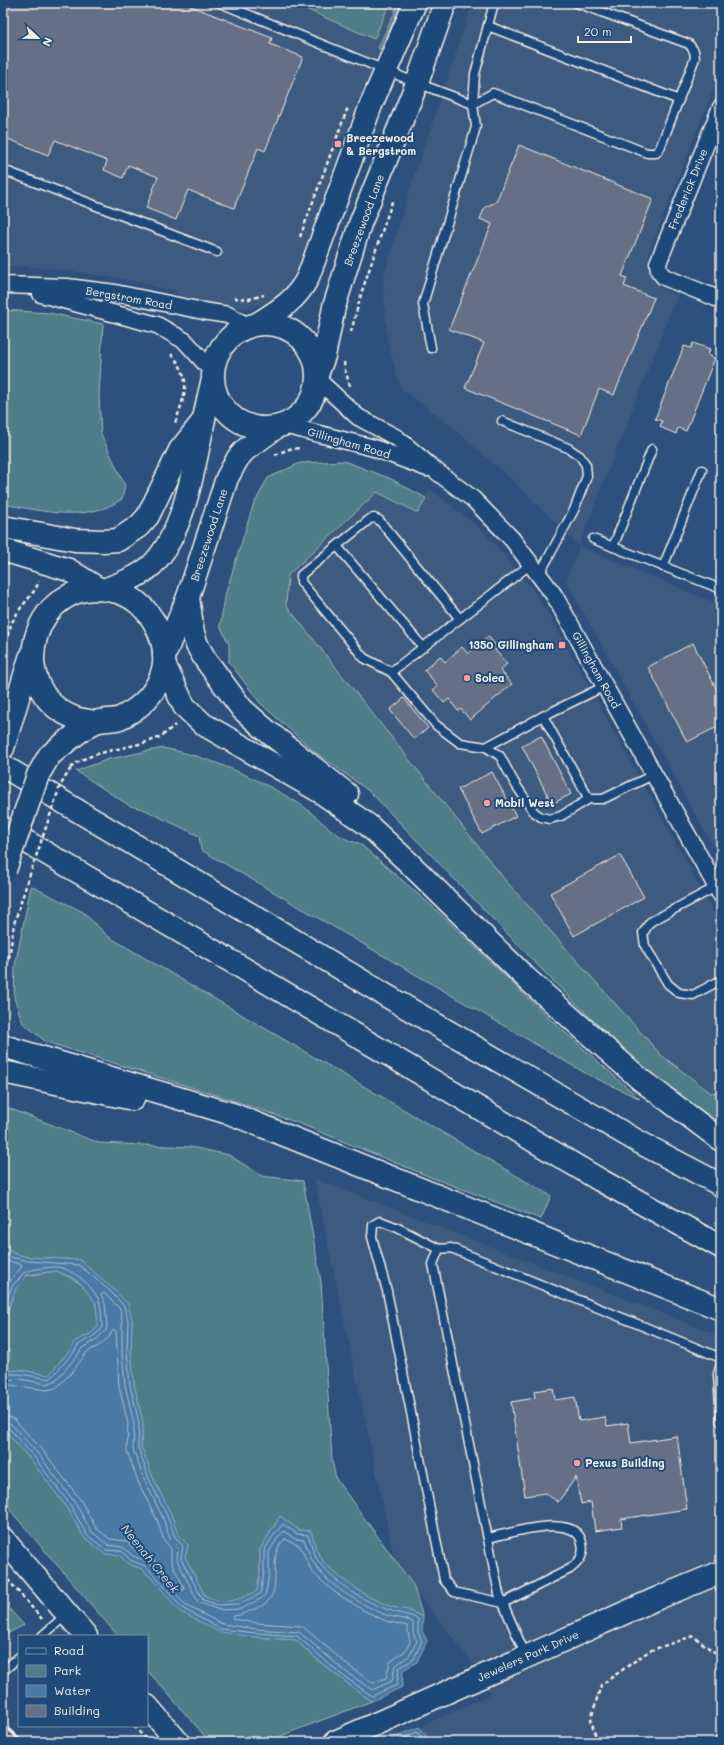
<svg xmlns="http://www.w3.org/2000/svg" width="724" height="1745" viewBox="0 0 724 1745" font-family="Mali,sans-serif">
<rect width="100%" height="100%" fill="#2d517c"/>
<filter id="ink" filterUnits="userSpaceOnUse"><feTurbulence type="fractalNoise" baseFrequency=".025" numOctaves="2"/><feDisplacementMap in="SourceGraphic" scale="8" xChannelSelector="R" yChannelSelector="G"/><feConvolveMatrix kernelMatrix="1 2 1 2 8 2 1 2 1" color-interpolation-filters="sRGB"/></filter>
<g filter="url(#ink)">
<g fill="#3e5a7f">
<polygon points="3,3 404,3 352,115 304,253 291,283 278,296 264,304 244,308 219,306 182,299 175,291 123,279 49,268 3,266"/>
<polygon points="473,3 721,3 721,70 649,252 647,265 652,278 660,288 677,296 579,546 721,605 721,861 566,581 579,546 510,478 445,421 400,388 387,339 383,279 411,185"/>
<polygon points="430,489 481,529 508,559 535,593 555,625 721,925 721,1091 711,1093 661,1055 506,881 286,605 288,575 377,492 418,513"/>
<polygon points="314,1178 721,1336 721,1742 452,1742 428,1738 419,1727 491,1694 473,1663 396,1567"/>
<polygon points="377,1723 403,1736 408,1742 335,1742"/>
</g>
<g fill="#4f7d87" stroke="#a2b7b8">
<polygon points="292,3 390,3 374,39"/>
<polygon points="399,3 402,3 380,50 378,48"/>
<path d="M3,310l46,3 54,11 -4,72 2,38 24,52 -3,13c-35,24 -80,12 -119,5z"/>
<polygon points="344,461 389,478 426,498 418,513 377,492 288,575 286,605 506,881 661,1055 711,1093 721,1091 721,1125 663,1084 610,1037 550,978 370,792 314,751 261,704 229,662 229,644 220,626 226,592 253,506 268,478 300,463"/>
<path d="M163,748c47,9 94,30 135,55 20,12 37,37 61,40l73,63 116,111 92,82 -53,-25 -386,-224 -2,-14 -56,-27 -13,-3 -54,-35 33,-12z"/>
<polygon points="31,886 83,912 109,937 551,1196 541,1219 433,1178 298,1123 229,1099 46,1042 23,1023 14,998 15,966"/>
<path d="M3,1107l8,2 88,34 92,4 38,8 33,21 41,5 18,101 11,178 4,19 77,106 10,32 -16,-7 -16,-3 -22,-10 -27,-18 -18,-16 -8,-14 -5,-18 -12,-1 -19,-14 -20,34v23l-3,18c-20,10 -31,14 -52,5l-20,-39 3,-12 -10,-10 -7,-21 -18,-36 -12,-32 2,-23 -9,-39 -3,-32 1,-32 -52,-60 -51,-3 -17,-4 -9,-11z"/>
<path d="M56,1271c15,6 36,17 40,34 1,7 1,14 3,22l-9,7 -16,8 -3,7 -22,26 -28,-5 -12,1c-2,-8 1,-13 0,-21l-6,4v-31l13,-35 8,-8 1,-4z"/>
<path d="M3,1428l29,33 35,47 17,29 21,17 15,1 7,8 15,6 14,13 99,55 41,3c23,23 49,42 76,61l-107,41h-55l-63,-72v-34h-29l-115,-134z"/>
<polygon points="3,1602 24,1625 3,1636"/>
</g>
<g fill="#4979a5" stroke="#8da9c0">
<path d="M3,1242l9,11 17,4 51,3 33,29 15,15 4,16 -1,32 3,32 9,39 -2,23 12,32 18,36 7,21 10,10 -3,12 20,39c21,9 32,5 52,-5l3,-18v-23l20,-34 19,14 12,1 5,18 8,14 18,16 27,18 22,10 16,3 16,7 -1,14 5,10 -10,21 -14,8 -1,17 -30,14c-27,-19 -53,-39 -76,-61l-41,-3 -36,-5 -40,-21 -23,-29 -14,-13 -15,-6 -7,-8 -15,-1 -21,-17 -17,-29 -35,-47 -29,-33v-74l6,-4c3,7 -2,13 0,21l12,-1 28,5 22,-26 3,-7 16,-8 8,-7 -2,-24 -16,-20 -9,-6 -15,-6 -31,4 -1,5 -8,8 -13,35z"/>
<polygon points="419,1727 428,1738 452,1742 389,1742 389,1740"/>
</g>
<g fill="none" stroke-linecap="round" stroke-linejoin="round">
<g stroke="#b0c1cd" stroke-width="1">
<path d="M3,1249l7,8 18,4 51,4 31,26 14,15 4,14 -1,32 3,33 9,38 -1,24 11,32 18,37 8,21 8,9 -2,13 22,41 15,5 20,-1 22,-10 4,-21v-22l9,-15 10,-12 14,10 11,1c4,10 6,23 14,31 16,19 43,36 67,44 10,4 19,4 29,9v13l4,9 -8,18 -15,9 -2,17 -25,11 -30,-21 -45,-39 -41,-3 -36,-4 -38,-21 -23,-28 -14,-14 -15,-6 -8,-9 -16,-1 -19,-15 -16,-29 -36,-48 -27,-31 -5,-1"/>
<polyline points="3,1257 8,1261 20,1264 22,1266 8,1284 3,1299"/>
<path d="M3,1311l9,-25 8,-8 3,-5c8,-4 24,-6 34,-6 16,2 36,19 42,34 3,7 2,17 3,25l-1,4 -9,7 -14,8 -4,7 -24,27 -30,-5h-12c-5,-3 -5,-10 -3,-15l-2,-2"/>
<path d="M3,1377l6,3 11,-1 27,5 8,-3 23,-26 4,-7 13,-7 11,-11 1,-4 -2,-23 -4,-8 3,-2 16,16 2,12v32l3,32 9,39 -1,25 12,32 18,37 7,21 8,8 -1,13 21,42 21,8 22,-1 21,-11 4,-5 3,-19v-22l8,-13 7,-8 11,8 9,1c4,10 7,20 13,28 15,20 47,38 69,47 9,3 18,3 27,7v11l4,8 -7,14 -15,11 -3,15 -20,9 -27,-19 -46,-39 -43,-3 -34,-5 -37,-19 -23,-29 -14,-14 -15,-6 -10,-9 -15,-2 -17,-14 -16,-28 -36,-48 -28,-31 -8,-3"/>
<polyline points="3,1384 47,1390 56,1388 73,1371 87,1352 100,1345 109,1337 113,1330 116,1331 119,1386 128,1424 127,1451 139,1484 157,1520 164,1540 171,1549 171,1562 184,1587 184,1590 181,1590 167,1572 151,1557 136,1551 126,1541 110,1539 96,1528 80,1499 44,1452 14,1419 3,1415"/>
<path d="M285,1539l15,7 12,26 21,19 30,19 23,11 21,5 3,16 -5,9 -15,11 -4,16 -13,5 -24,-17 -47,-40 -45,-3 -24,-4 1,-3c8,-1 13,-4 20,-7 5,-2 11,-4 14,-8 15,-16 -2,-47 17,-62z"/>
<polyline points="395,1742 417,1732 426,1741 430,1742"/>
</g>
</g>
<g fill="#656f86" stroke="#f4f1e8">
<polygon points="3,3 183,3 272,38 270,44 303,57 265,151 258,148 234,208 188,190 176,220 146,208 158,177 128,165 123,178 104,170 107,161 55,140 48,155 3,137"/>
<polygon points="519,145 653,199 622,276 627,278 624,286 654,298 614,395 599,389 581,435 465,388 484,343 449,329 492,224 480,219 485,207 496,202"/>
<polygon points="693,343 710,349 708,355 715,358 686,431 678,428 676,434 660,427 662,421 655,419 684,346 691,348"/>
<polygon points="488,636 498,648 495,650 507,664 500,670 512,684 470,720 461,709 458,711 449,699 444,703 433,690 438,686 424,670 440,656 445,662 462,647 468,654"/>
<polygon points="693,643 721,698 721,725 687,742 648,667"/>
<polygon points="404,698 428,728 414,739 390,710"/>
<polygon points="541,736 571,794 552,804 522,746"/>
<polygon points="492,772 516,816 482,834 458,789"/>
<polygon points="620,855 644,897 574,936 550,893"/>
<polygon points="553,1388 555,1400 575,1397 579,1421 605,1417 607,1426 628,1423 631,1443 677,1436 687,1509 621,1519 622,1527 595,1531 591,1502 581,1504 576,1477 558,1502 545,1493 525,1496 511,1402 535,1398 534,1391"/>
</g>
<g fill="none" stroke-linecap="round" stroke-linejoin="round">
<defs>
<g id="lane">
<polyline points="220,3 417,83 473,104 493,93 647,153 656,153 660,148 695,58 694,51 689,44 577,3"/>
<polyline points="488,26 679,100"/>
<polyline points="3,170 217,252"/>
<polyline points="431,348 423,304 476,127 473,104 475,74 494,3"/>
<polyline points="502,421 568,448 580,456 586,465 587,476 574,510 539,575"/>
<polyline points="593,539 721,589"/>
<polyline points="337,546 423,647"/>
<polyline points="613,547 652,449"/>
<polyline points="663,567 702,470"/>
<polyline points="460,619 379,520 374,518 370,519 301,575 301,582 364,658 391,672 531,564"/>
<polyline points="391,672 436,725 460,743 486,747 500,756 514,782 534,812 541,817 550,819 561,816 589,799"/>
<polyline points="605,686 543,716 589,799 603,799 653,775"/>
<polyline points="486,747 543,716"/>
<polyline points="716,887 650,922 643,933 645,946 668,984 679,993 693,995 721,980"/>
<path d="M439,1249l-41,-21 -18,-7 -7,4 -1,12 15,54 57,289 10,12 49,11 67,-34c9,-7 15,-14 12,-26 -6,-32 -73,-9 -94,-5"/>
<polyline points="721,1364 718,1374 721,1422"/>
<polyline points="714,1576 721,1590"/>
<polyline points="42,1636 66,1615"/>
<polyline points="526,1656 499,1594 433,1264 439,1249 451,1248 721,1358"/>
<polyline points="3,1671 19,1657"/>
</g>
<g id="street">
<polyline points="721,107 658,263 659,271 664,277 721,300"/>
<polyline points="3,285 67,287 115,293 203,311 228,315 249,327"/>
<polyline points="41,294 157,325 185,341 212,371"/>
<polyline points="318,380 358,417 397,438 436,471 473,499 512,539 554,595 721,895"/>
<polyline points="284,425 374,448 427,468"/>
</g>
<g id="secondary">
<circle cx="265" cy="376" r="52"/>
<path d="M257,324c21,-13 40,-24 51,-47l63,-172 44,-102"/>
<polyline points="318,372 324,356 334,307 360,224 417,83 445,3"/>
<path d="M106,589c16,-6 33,-12 46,-24 39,-38 46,-130 60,-182"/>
<polyline points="164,656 188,597 227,478 238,458 245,450 274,429"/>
<polyline points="3,748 30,658"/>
<path d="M49,756c12,-10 34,-29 47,-34 7,-3 16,-1 24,-4 32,-15 54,-47 40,-83 -7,-20 -22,-37 -43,-43 -84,-23 -117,98 -42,126 7,2 14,3 21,4"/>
<polyline points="3,1539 86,1636"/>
<polyline points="147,1706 178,1742"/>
<polyline points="335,1742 658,1598 721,1572"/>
</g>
<g id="highway">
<polyline points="3,527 75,540 104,541 118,540 139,526 148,516 180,450 203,421"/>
<polyline points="3,550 69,570 99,589"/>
<polyline points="188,597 193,633 197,645 205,659 242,709 267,731 347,794"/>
<polyline points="165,666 184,706 203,724 319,791 368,825 409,863 526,978 641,1080 721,1140"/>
<polyline points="3,766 397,1002 639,1142 721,1185"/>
<polyline points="3,828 241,967 600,1180 721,1247"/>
<polyline points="3,1046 232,1114 721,1309"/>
<polyline points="3,1072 133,1099"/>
</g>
</defs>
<use href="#lane" stroke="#f4f1e8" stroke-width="11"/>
<use href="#street" stroke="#f4f1e8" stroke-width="19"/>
<use href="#secondary" stroke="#f4f1e8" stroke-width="25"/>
<use href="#highway" stroke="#f4f1e8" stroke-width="25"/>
<g stroke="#f4f1e8" stroke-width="2.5" stroke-dasharray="4 3" stroke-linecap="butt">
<polyline points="465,9 467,3"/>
<polyline points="300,237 348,107"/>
<polyline points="234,298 249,299 264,295"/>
<polyline points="351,332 362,291 393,199"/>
<path d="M171,354c22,24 14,41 4,69"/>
<polyline points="344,362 345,370 350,386"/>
<polyline points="275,455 289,449 301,448"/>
<path d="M3,656c3,-16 6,-31 15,-44 7,-11 17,-19 21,-31"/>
<path d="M71,768c14,-17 64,-20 84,-29 8,-3 14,-9 20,-14"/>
<polyline points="3,978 9,958 14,924 27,883"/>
<polyline points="3,1574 42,1619"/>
<polyline points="134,1726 148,1742"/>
<polyline points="597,1742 591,1719 601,1685 649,1651 693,1636 721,1657"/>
</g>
<use href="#lane" stroke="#1f4a7a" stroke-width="8"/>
<use href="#street" stroke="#1f4a7a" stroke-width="16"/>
<use href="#secondary" stroke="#1f4a7a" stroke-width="22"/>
<use href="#highway" stroke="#1f4a7a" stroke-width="22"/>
<polyline stroke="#f4f1e8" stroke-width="3" points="3,1724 22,1742"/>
<defs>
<polyline id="secondary-bridge" points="5,870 38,775 49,756"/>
</defs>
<use href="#secondary-bridge" stroke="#f4f1e8" stroke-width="25" stroke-linecap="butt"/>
<polyline stroke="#f4f1e8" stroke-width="2.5" stroke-dasharray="4 3" stroke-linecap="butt" points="27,883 60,786 71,768"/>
<use href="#secondary-bridge" stroke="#1f4a7a" stroke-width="22"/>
</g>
</g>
<g fill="#ff9aa2" stroke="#1f4a7a" stroke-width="1.5">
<rect x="334" y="140" width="8" height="8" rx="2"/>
<rect x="558" y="641" width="8" height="8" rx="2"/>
<circle cx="467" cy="678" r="4"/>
<circle cx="487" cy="803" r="4"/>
<circle cx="577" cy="1463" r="4"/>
</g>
<g text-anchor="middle" stroke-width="4" stroke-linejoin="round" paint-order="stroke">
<g font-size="11" font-weight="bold" fill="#f4f1e8" stroke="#1f4a7a" text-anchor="start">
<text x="346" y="142">Breezewood<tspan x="346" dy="13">&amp; Bergstrom</tspan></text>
<text x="554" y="649" text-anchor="end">1350 Gillingham</text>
<text x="475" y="682">Solea</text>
<text x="495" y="807">Mobil West</text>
<text x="585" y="1467">Pexus Building</text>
</g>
<g font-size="11" fill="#f4f1e8" stroke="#1f4a7a">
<text transform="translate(688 189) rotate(-68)" y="4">Frederick Drive</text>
<text transform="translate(364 220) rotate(-70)" y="4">Breezewood Lane</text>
<text transform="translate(129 298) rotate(10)" y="4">Bergstrom Road</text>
<text transform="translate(349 443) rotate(16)" y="4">Gillingham Road</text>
<text transform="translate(209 535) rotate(-72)" y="4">Breezewood Lane</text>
<text transform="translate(596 670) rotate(61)" y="4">Gillingham Road</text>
<text transform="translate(528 1656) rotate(-24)" y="4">Jewelers Park Drive</text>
</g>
<g font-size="12" font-style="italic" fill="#dadfde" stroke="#1f4a7a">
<text transform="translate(150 1559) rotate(51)" y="4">Neenah Creek</text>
</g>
</g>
<rect width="724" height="1745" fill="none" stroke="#1f4a7a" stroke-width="16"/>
<rect x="8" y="8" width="708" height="1729" fill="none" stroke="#f4f1e8" stroke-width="1.5" filter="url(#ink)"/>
<rect x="18" y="1635" width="130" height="92" fill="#1f4a7a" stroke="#748da6"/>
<rect x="26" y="1648" width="20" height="6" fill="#1f4a7a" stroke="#748da6"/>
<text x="54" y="1655" font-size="12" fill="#f4f1e8">Road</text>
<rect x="26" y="1665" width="20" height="12" fill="#4f7d87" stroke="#748da6"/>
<text x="54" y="1675" font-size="12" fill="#f4f1e8">Park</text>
<rect x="26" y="1685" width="20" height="12" fill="#4979a5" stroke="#748da6"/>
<text x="54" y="1695" font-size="12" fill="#f4f1e8">Water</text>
<rect x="26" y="1705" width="20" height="12" fill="#656f86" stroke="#748da6"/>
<text x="54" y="1715" font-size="12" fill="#f4f1e8">Building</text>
<g transform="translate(38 38) rotate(112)" stroke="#1f4a7a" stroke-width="3" paint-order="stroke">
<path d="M0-3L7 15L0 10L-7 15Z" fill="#f4f1e8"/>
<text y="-6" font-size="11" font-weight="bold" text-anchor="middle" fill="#f4f1e8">N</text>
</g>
<path d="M578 36v6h53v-6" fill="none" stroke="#f4f1e8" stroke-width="2"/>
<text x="584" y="36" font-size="12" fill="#f4f1e8" stroke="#1f4a7a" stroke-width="3" paint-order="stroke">20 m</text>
</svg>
